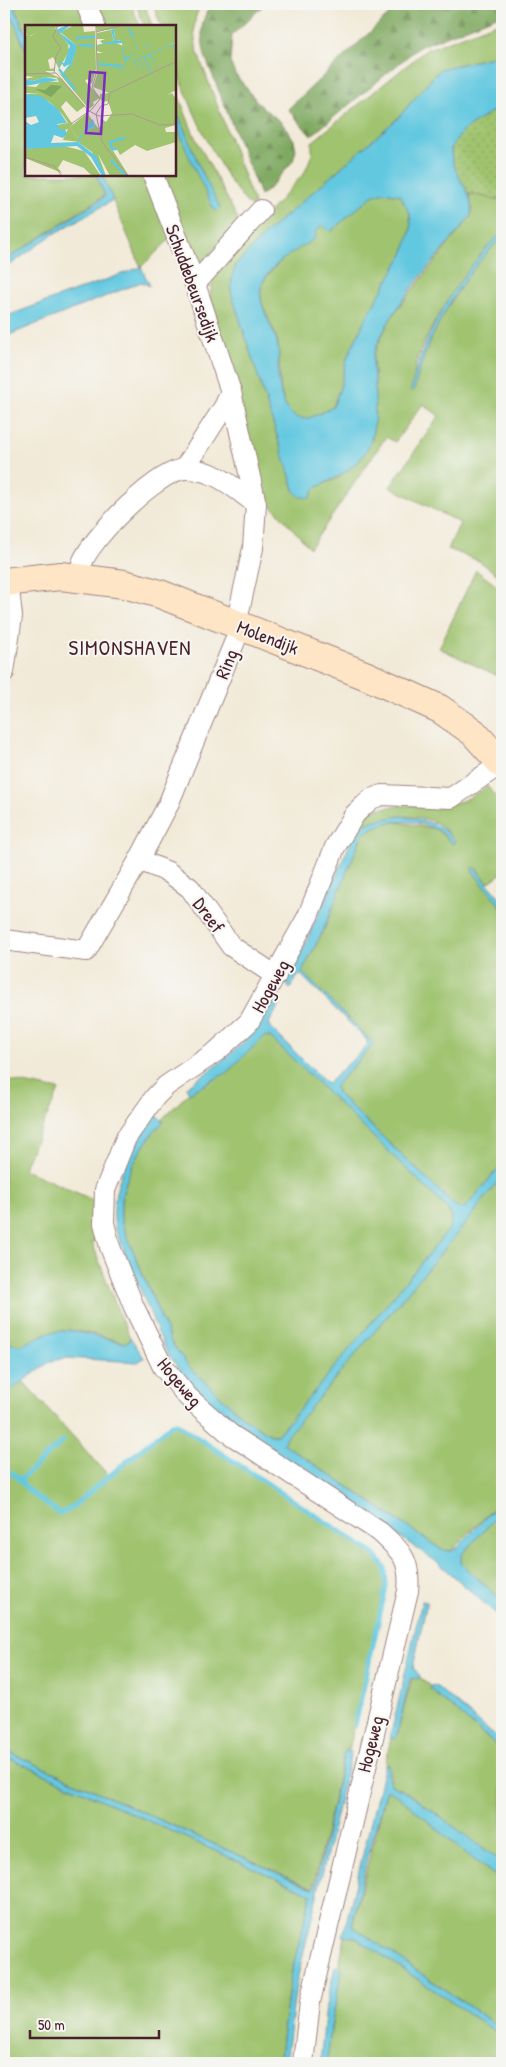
<svg xmlns="http://www.w3.org/2000/svg" width="506" height="2067" viewBox="0 0 506 2067" font-family="'Patrick Hand',sans-serif">
<defs>
<pattern id="forest-firs" width="22" height="20" patternUnits="userSpaceOnUse" patternTransform="scale(1.25)"><rect width="22" height="20" fill="#7fa961"/><path d="M5 1l3.5 6h-7zM16 11l3.5 6h-7z" fill="#6a8950"/></pattern>
<pattern id="park-dots" width="8" height="8" patternUnits="userSpaceOnUse" patternTransform="scale(1.25)"><rect width="8" height="8" fill="#9fc36e"/><path d="M2 2h.1M6 6h.1" fill="none" stroke="#8aa75f" stroke-width="1.8" stroke-linecap="round"/></pattern>
</defs>
<rect width="100%" height="100%" fill="#f6f6f2"/>
<filter id="ink" filterUnits="userSpaceOnUse"><feTurbulence type="fractalNoise" baseFrequency=".02" numOctaves="2"/><feDisplacementMap in="SourceGraphic" scale="10" xChannelSelector="R" yChannelSelector="G"/><feConvolveMatrix kernelMatrix="1 2 1 2 8 2 1 2 1" color-interpolation-filters="sRGB"/></filter>
<filter id="wash" filterUnits="userSpaceOnUse"><feTurbulence type="fractalNoise" baseFrequency=".0096" numOctaves="4" result="noise"/><feDisplacementMap in="SourceGraphic" scale="20" xChannelSelector="R" yChannelSelector="G"/><feGaussianBlur stdDeviation="1.12" result="paint"/><feColorMatrix in="noise" values="0 0 0 0 0 0 0 0 0 0 0 0 0 0 0 0 0 1.4 0 .05"/><feComposite in="paint" operator="in"/></filter>
<g filter="url(#wash)">
<rect width="100%" height="100%" fill="#f2ead8"/>
<g fill="#9fc36e" stroke="#74714c">
<polygon points="4,4 7,4 26,51 26,175 96,175 105,195 4,261"/>
<polygon points="13,4 82,4 91,26 26,26 26,34"/>
<polygon points="89,4 131,4 140,26 98,26"/>
<polygon points="136,4 152,4 146,9 152,26 144,26"/>
<path d="M153,4h49c-11,15 -8,33 -4,50l56,149 -3,4c-28,-26 -64,-105 -75,-142 -4,-12 -1,-27 -1,-39h-14z"/>
<path d="M502,21v34l-62,14 -43,50 -129,112 -32,34 -4,12 -1,15 64,200 20,-4 25,-11 32,-36 3,-48 -2,-38 18,-38 80,-101 1,-8 -3,-14 33,6v32c-27,26 -79,99 -87,135 -1,8 0,16 -1,23 10,-52 49,-116 88,-153v341l-23,-17 -31,-12 12,-26 -70,-36 49,-71 -16,-12 -28,38 -9,-5 -76,111 -49,-54 -53,-187 6,-33 91,-102 7,-18v-12l114,-92z"/>
<polygon points="175,87 194,135 237,217 237,222 206,259 195,262 157,175 175,175 175,118 213,208 217,211 175,106"/>
<polygon points="102,175 149,175 172,237 141,267"/>
<path d="M384,192l16,3 10,19 1,15 -7,23 -39,68 -18,38 -7,30 -7,19c-8,4 -16,9 -25,11 -35,8 -27,-58 -30,-75 -4,-17 -20,-37 -17,-55 2,-16 42,-45 54,-57l8,-6 7,7 42,-36z"/>
<polygon points="476,570 502,590 502,678 439,648"/>
<path d="M487,786l15,16v71l-14,10 -12,-15 -4,2 30,38v256l-37,44 -9,-1 -119,-114 -2,-7 39,-42 -72,-72 22,-43 38,-94 9,-8 21,-6 44,8 16,14c-10,-37 -69,-28 -95,-14l-4,-3c6,-5 12,-12 19,-15 5,-3 13,-3 19,-4 40,-6 60,8 96,-21z"/>
<path d="M264,1036l8,2 175,170 6,11 -3,9 -152,183 -21,24h-6l-27,-17 -55,-51 -18,-25 -49,-118c-7,-34 17,-78 41,-102l-1,-3 27,-26 37,-20z"/>
<path d="M4,1079l55,11 -36,79 75,33 6,37 -12,3 29,77 9,18 -1,4 -4,2c-45,-13 -62,-19 -105,3l-10,-3 -6,-7z"/>
<polygon points="502,1176 502,1500 451,1551 442,1550 284,1444 285,1438 467,1222"/>
<polygon points="22,1380 109,1476 172,1424 177,1424 374,1554 385,1568 386,1587 349,1750 344,1753 313,1888 4,1750 4,1395"/>
<polygon points="502,1511 502,1601 461,1564 462,1554"/>
<polygon points="412,1678 420,1678 430,1686 430,1689 502,1750 502,1862 409,1794 391,1785 389,1764 385,1764 391,1738 396,1738"/>
<polygon points="4,1756 311,1894 291,1975 282,2038 280,2063 4,2063"/>
<polygon points="387,1789 397,1795 468,1855 502,1881 502,2029 352,1926"/>
<polygon points="349,1936 355,1937 502,2036 502,2063 327,2063 328,2048 341,1969 338,1968 345,1937"/>
</g>
<g fill="url(#forest-firs)" stroke="#646446">
<path d="M212,4h53l-33,31 -2,27 5,12 25,31 22,18 12,17 2,10 -3,11 -26,30 -7,4 -55,-139c-4,-19 -6,-36 7,-52z"/>
<polygon points="400,4 502,4 502,14 419,47 311,136 288,109"/>
</g>
<path fill="url(#park-dots)" stroke="#74714c" d="M502,105v79l-2,2 2,14 -33,-6c-6,-9 -13,-18 -17,-27 -10,-29 28,-52 50,-62z"/>
<g fill="#62c8e0" stroke="#567486" fill-rule="evenodd">
<polygon points="7,4 13,4 26,34 26,51"/>
<path d="M502,55v50l-38,25 -13,17c-1,30 24,41 20,69 -32,40 -80,89 -97,137 -3,8 0,21 1,30 1,61 -1,79 -60,105l-5,10 -10,-1 -5,-5 -64,-200 1,-15 4,-12 32,-34 129,-112 43,-50zM384,192l16,3 10,19 1,15 -7,23 -39,68 -18,38 -7,30 -7,19c-8,4 -17,9 -25,11 -24,5 -29,-29 -30,-45 0,-10 2,-22 -1,-31 -4,-16 -20,-39 -16,-55 6,-22 37,-37 54,-49l1,-7 7,-6 7,7 42,-36z"/>
<path d="M175,106l25,62 20,40 -3,3 -4,-3c-12,-27 -38,-74 -38,-102z"/>
<polygon points="96,175 102,175 113,200 52,235 4,269 4,261 103,198 105,195"/>
<path d="M502,232v5c-39,37 -78,101 -88,154l-3,-1c11,-56 50,-119 91,-158z"/>
<polygon points="141,267 150,286 141,282 4,337 4,317"/>
<path d="M401,816c22,4 40,6 54,26l-3,2c-4,-5 -9,-12 -15,-14 -24,-12 -54,-12 -75,5l-38,94 -22,43 72,72 -39,42 2,7 119,114 9,1 37,-44v12l-35,46 -182,216 -1,6 158,106 9,1 6,-3 45,-48v11l-40,43 -1,9 41,38v18l-62,-55 -175,-118 -40,-30 -28,-26 -14,-15 -18,-26 -50,-120c-7,-39 16,-85 42,-114l6,7c-24,24 -48,68 -41,102l49,118 18,25 55,51 27,17h6l21,-24 152,-183 2,-12 -5,-8 -178,-172 -5,1 -38,36 -37,20 -3,-6c39,-26 65,-47 89,-88l5,5 -11,19 3,6 55,55 41,-39 -2,-6 -65,-64 -3,1 -8,13 -5,-6 9,-15 63,-139 15,-8z"/>
<polygon points="474,867 502,900 502,908 472,870"/>
<polygon points="69,1330 125,1343 129,1341 130,1337 144,1358 138,1362 66,1358 51,1361 4,1395 4,1355 6,1353 4,1336 10,1343 20,1346 47,1333"/>
<polygon points="422,1601 427,1602 413,1667 421,1678 410,1679 396,1739 390,1738"/>
<polygon points="432,1685 437,1687 502,1742 502,1750 430,1689"/>
<polygon points="4,1750 312,1888 315,1887 344,1753 346,1750 351,1752 296,1984 286,2063 280,2063 282,2038 291,1975 311,1894 4,1756"/>
<polygon points="385,1764 390,1767 388,1774 391,1785 409,1794 502,1862 502,1881 468,1855 397,1795 387,1789 367,1858 352,1926 502,2029 502,2036 355,1937 343,1936"/>
<polygon points="335,1967 342,1969 331,2027 327,2063 320,2063 326,2006"/>
</g>
<g fill="none" stroke-linecap="round" stroke-linejoin="round">
<g stroke="#62c8e0" stroke-width="5">
<polyline points="4,1468 16,1476 30,1492 59,1513 67,1511 172,1424 177,1424 374,1554 385,1568 386,1587 355,1725"/>
<polyline points="20,1480 63,1441"/>
</g>
</g>
</g>
<g filter="url(#ink)">
<g fill="none" stroke-linecap="round" stroke-linejoin="round">
<defs>
<g id="minor">
<polyline points="86,4 95,26"/>
<polyline points="195,284 261,210"/>
<polyline points="184,469 224,407 231,392"/>
<path d="M80,578c1,-5 1,-11 2,-15 9,-25 76,-93 103,-94 28,-1 50,19 71,35"/>
<polyline points="4,672 12,616 8,581"/>
<polyline points="139,860 168,872 190,888 231,946 276,976"/>
<polyline points="4,940 86,951 139,860 168,805 237,636 236,625 253,548 256,504 231,392 195,284 153,175"/>
<path d="M303,2063l7,-61 98,-411c3,-31 -6,-39 -28,-59l-150,-98 -42,-37 -25,-30 -29,-60 -24,-60 -6,-24 1,-33 21,-52 29,-41 11,-11 51,-35 32,-29 59,-106 27,-69 20,-33 16,-15 11,-4 69,3 51,-35"/>
</g>
<polyline id="secondary" points="4,582 61,576 124,584 160,594 367,676 440,709 473,732 502,764"/>
</defs>
<use href="#minor" stroke="#9e8482" stroke-width="22"/>
<use href="#secondary" stroke="#9e8482" stroke-width="30"/>
<use href="#minor" stroke="#fff" stroke-width="20"/>
<use href="#secondary" stroke="#fee5c5" stroke-width="28"/>
</g>
</g>
<g text-anchor="middle" stroke-width="4" stroke-linejoin="round" paint-order="stroke">
<g font-size="19" fill="#4a1f2b" stroke="#f6f6f2">
<text transform="translate(193 283) rotate(70)" y="7">Schuddebeursedijk</text>
<text transform="translate(268 637) rotate(21)" y="7">Molendijk</text>
<text transform="translate(226 664) rotate(-68)" y="7">Ring</text>
<text transform="translate(209 915) rotate(54)" y="7">Dreef</text>
<text transform="translate(270 986) rotate(-61)" y="7">Hogeweg</text>
<text transform="translate(180 1382) rotate(50)" y="7">Hogeweg</text>
<text transform="translate(370 1744) rotate(-76)" y="7">Hogeweg</text>
</g>
<g font-size="21" letter-spacing="1" fill="#4a1f2b" stroke="#f6f6f2">
<text x="130" y="655">SIMONSHAVEN</text>
</g>
</g>
<g transform="translate(25 25)">
<rect width="151" height="151" fill="#f2ead8"/>
<path d="M26,0h14l-10,3 13,16 1,7 -10,18 -6,-12 -5,3 2,9 5,-1 -1,3h-9l17,8 23,27 -8,6 -11,-11 -5,6 12,18 -32,-32h-16v-7l11,1 6,-6 17,1 -2,-4 -12,-1 -12,4 -8,-2 9,-2 -9,-1v-40h6zM49,0h9l1,7 11,-1 1,38 -4,15 -5,-5 -2,2 15,16v-3l9,-1 -16,-6 4,-12v-22h6l-6,-2v-6l6,-1 -3,-3 5,-2h-8v-6l14,-3 3,12 9,4 -2,-5 -6,-1 -1,-11 -17,2 -1,-6h78l2,5v12l-10,4 10,-3v49l-2,-1 -7,4 5,-2 4,6v26l-11,3 1,4h10v10l-29,9 -12,-6 -15,10 -3,-6h-5l17,27h-19l-12,-22 8,22 -14,-24 -13,-9 3,-9 13,-8 -1,-3 -17,15 -7,-11 17,-14 11,15 5,-3 -1,-6 4,3 6,-9 -4,-12 -6,1 -2,-4 -7,4 1,3 -5,4 -31,-37 4,3 11,-15 3,-15 -16,-13zM35,120l24,6 17,25h-9l-8,-8 -21,-8 -5,8 4,5 -37,-15v-9z" fill="#9fc36e"/>
<path d="M26,60l11,1 -11,11 -16,-8 10,1z" fill="#7fa961"/>
<path d="M0,0h25l2,2 -25,10z" fill="#9fc36e"/>
<path d="M16,68l18,16 14,15 -3,3 7,11 11,-11 -9,15 -16,-2 5,-11 -7,2 -4,-6 11,-2 -9,-14 -11,-8 -23,-7zM102,91l17,4 -2,8h-13l2,-6 -6,1z" fill="#9fc36e"/>
<path d="M42,0h4l-11,8 16,12v5l-5,16 -9,8 8,-10 -6,3 -3,-5 -1,4 -1,3v-8l5,2 6,-17 -14,-16zM101,0l8,10 6,-2 -2,-7 2,7 -8,3 6,13 12,-5 -2,-4 2,5 -12,4 1,3 -14,8 2,-1 4,3 45,-20 -4,3 4,7 -5,-7 -7,3 9,14 -9,-14 -13,6 5,15 -6,-14 -5,2 6,15 -1,1 -6,-16 -4,2 6,15 -7,-15 -4,2 6,15 -7,-15 -3,1 -4,-2 -2,1 1,3 -2,2 7,15 -8,-16 -6,8 3,-7 5,-2 -2,-11 -9,1 9,-1 -1,-10 -25,2 17,-4 -3,-11 -15,4 18,-5 1,11 7,1 3,17 14,-6zM20,52l14,3 -34,6v-7l8,2zM0,69l16,2 17,13 9,14 -10,1 4,6 4,-1 2,5 -4,4 -9,-3 -3,8 27,-1 3,-7 12,-16 2,7 -12,7 -4,10 17,13 10,20h-4l-11,-19 -14,-11 -52,3v-28l6,4 8,-3 -3,-6 -11,2z" fill="#62c8e0"/>
<path fill="none" stroke="#62c8e0" stroke-width="2.5" d="M51,13l19,-1M54,20l15,1M73,39l22,2M34,44l16,21M92,124h-5l-2,-7 15,-4M86,135l15,16"/>
<path fill="none" stroke="#af9993" stroke-width="1" d="M71,7l27,-7M29,48l2,-17 5,-8 -8,-11 5,-12M0,49l31,-1 33,38 10,5 33,-2 28,11 17,-1M46,99l21,-15 8,-10 -8,-12 5,-16 -1,-45M0,132l29,9 8,10M103,151l-26,-34 -6,-28 5,-8 7,-2 2,-11 67,-32"/>
<path fill="#7b2cbf" fill-opacity="0.15" stroke="#7b2cbf" stroke-width="2.5" d="M65,47l15,1 -4,61 -15,-1z"/>
<rect width="151" height="151" fill="none" stroke="#4a1f2b" stroke-width="2.5"/>
</g>
<rect width="506" height="2067" fill="none" stroke="#f6f6f2" stroke-width="20"/>
<path d="M30 2030v8h129v-8" fill="none" stroke="#4a1f2b" stroke-width="2.5"/>
<text x="38" y="2030" font-size="15" fill="#4a1f2b" stroke="#f6f6f2" stroke-width="4" paint-order="stroke">50 m</text>
</svg>
